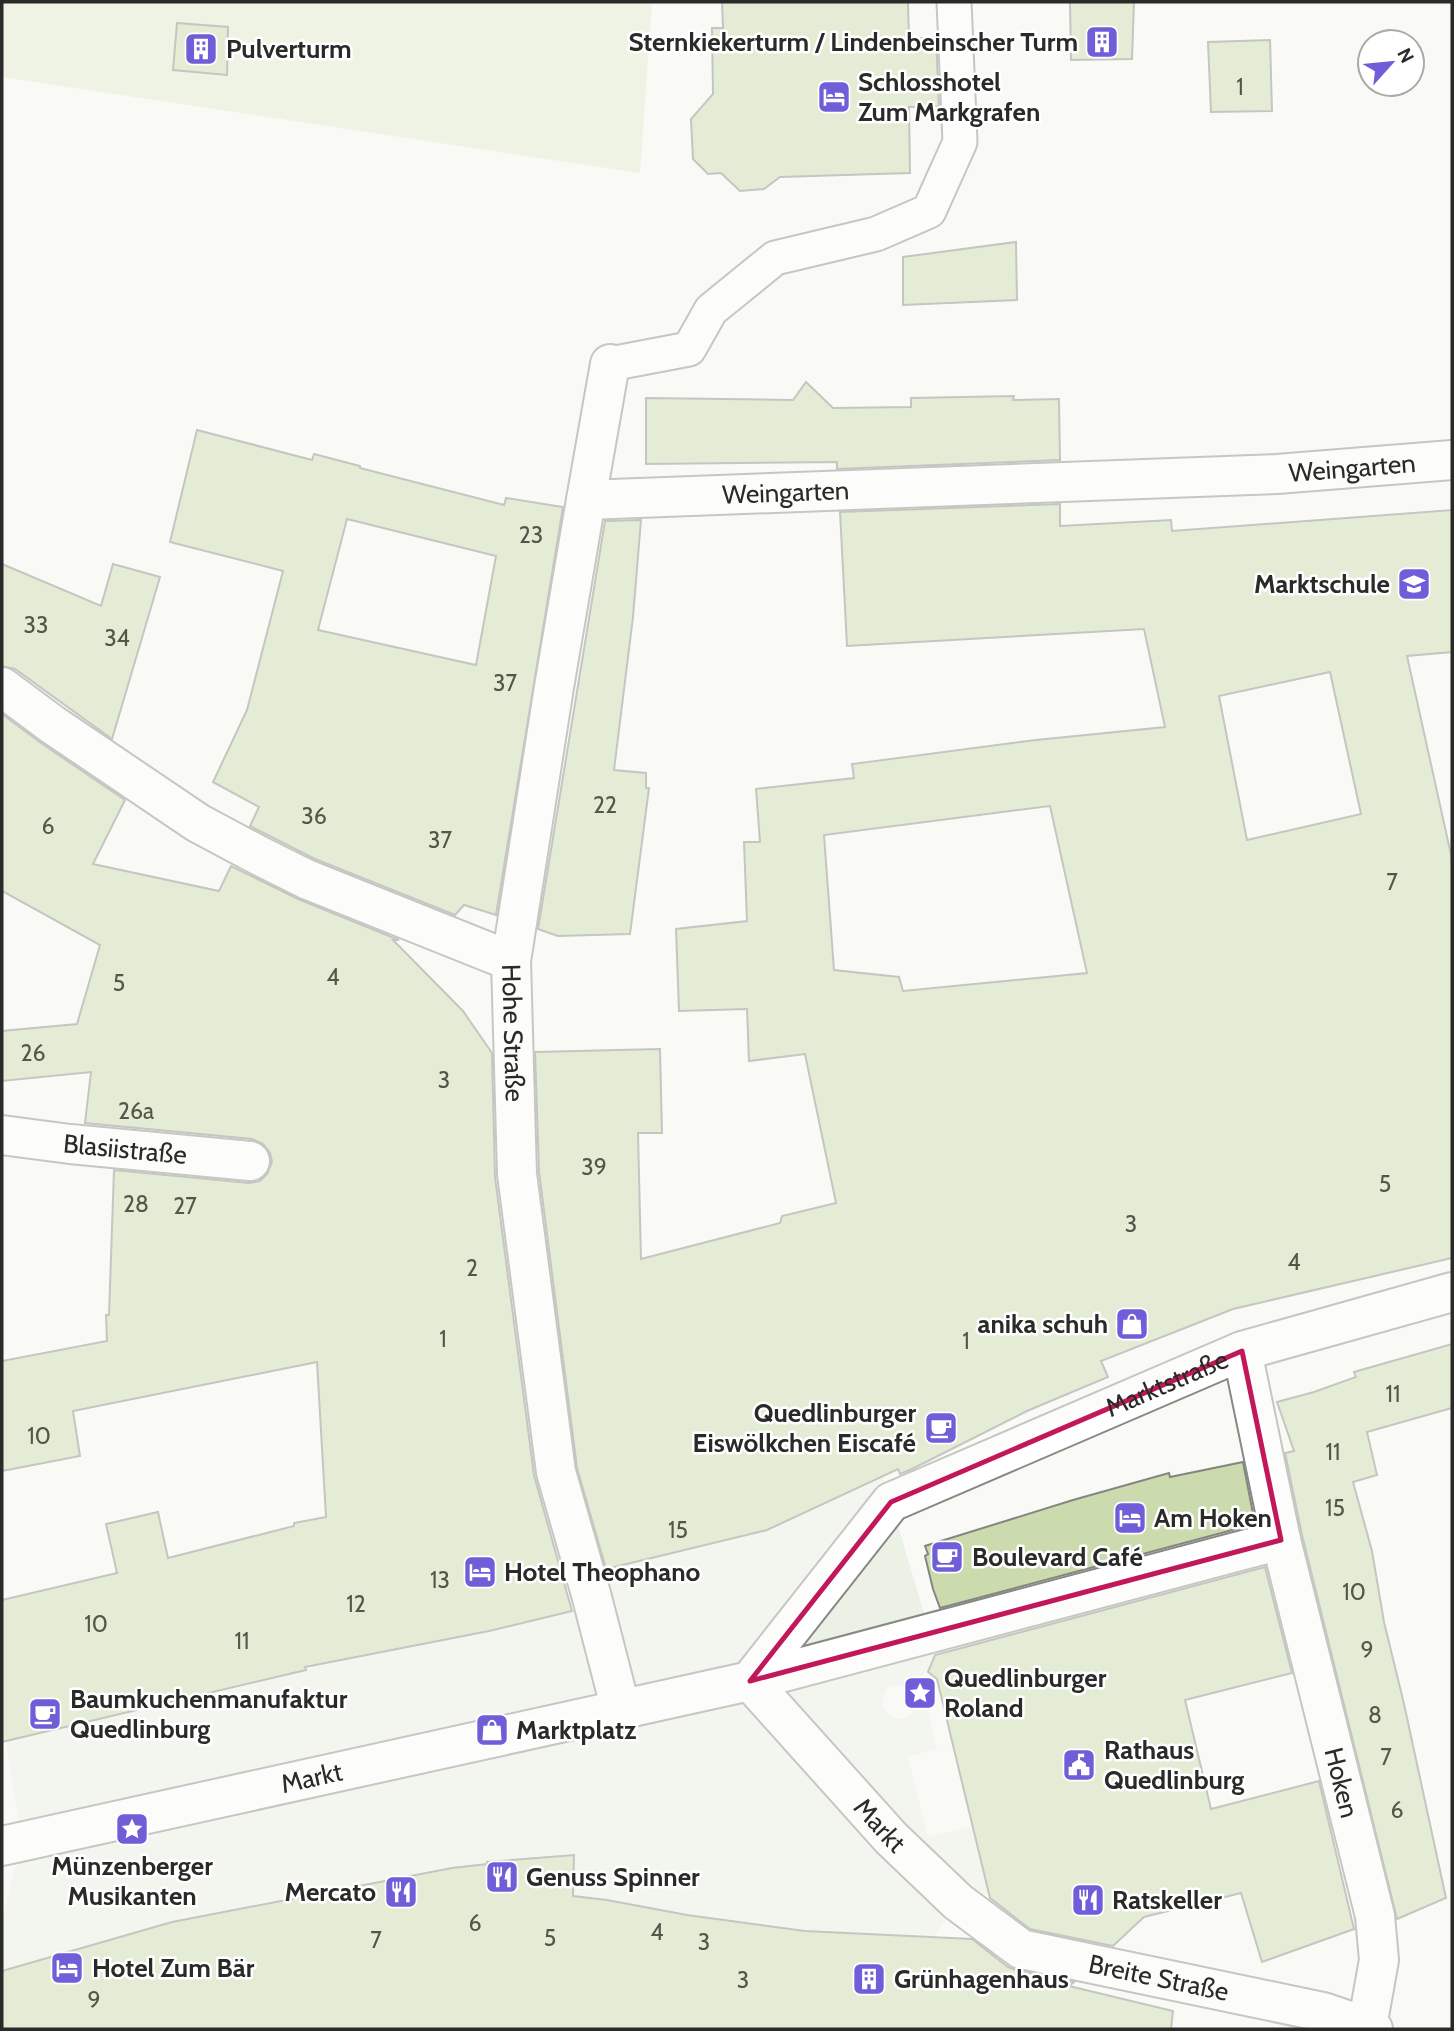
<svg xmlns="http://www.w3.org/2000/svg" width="1454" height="2031" viewBox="0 0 1454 2031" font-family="Cabin,sans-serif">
<rect width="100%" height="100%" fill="#f9faf6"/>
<polygon fill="#ecf1e5" points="883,1476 930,1633 934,1658 929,1670 909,1686 892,1686 886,1690 882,1705 886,1713 895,1719 902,1719 910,1715 914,1709 927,1706 937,1749 908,1757 928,1837 973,1826 989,1893 958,1902 933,1938 805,1931 687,1915 607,1900 573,1896 488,1862 170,1923 2,1971 2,1921 21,1841 6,1741 306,1670 325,1663 571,1611 625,1564 766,1531"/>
<polygon fill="#e0eacd" points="2,2 652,2 640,173 2,77"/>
<g fill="#cbdbae" stroke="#858682" stroke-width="2" fill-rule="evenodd">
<polygon points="722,2 908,2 909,39 936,37 939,106 909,107 910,173 780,177 764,189 740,191 721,173 708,174 693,159 691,119 713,94 712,28 723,28"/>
<polygon points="1070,2 1134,2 1132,59 1071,60"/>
<polygon points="177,23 228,27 227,75 173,70"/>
<polygon points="1270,40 1272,111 1211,112 1208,42"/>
<polygon points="1016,242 1017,300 903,305 903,257"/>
<polygon points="806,382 833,408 911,407 911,398 1014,396 1013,400 1059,399 1060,460 837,469 837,462 646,464 646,398 793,400"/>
<path d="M197,430l115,30 2,-6 46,12v2l144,37 2,-7 57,9 -67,408 -32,-10 -9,10 -140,-56 -65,-33 9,-19 -46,-25 34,-72 36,-139 -113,-29zM347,519l149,37 -20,109 -158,-35z"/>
<path d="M1060,504v22l111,-6 1,11 280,-21v142l-45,4 45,203v399l-219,51 -132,52 7,16 -81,34 -117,59 -10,4 -2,-5 -131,61 -161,39 -29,-101 -38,-296 -4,-120 125,-3 2,84h-24l3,126 139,-36 2,-7 54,-13 -31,-149 -56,7 -2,-52 -68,2 -3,-82 71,-8 -3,-79h16l-4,-53 98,-11 -2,-14 184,-24 129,-13 -21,-98 -297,17 -7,-134zM1330,672l31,142 -114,26 -28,-144zM1050,806l37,167 -184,18 -4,-14 -65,-7 -10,-135z"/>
<polygon points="641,520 633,617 614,770 646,773 646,788 649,788 630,934 558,936 538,929 605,521"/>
<polygon points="2,564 101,606 113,564 160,577 112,739 15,669 2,666"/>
<polygon points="2,714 41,743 125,800 93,864 219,891 231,866 298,899 399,940 393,940 463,1011 492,1053 495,1177 534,1475 572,1611 489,1631 305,1667 306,1670 2,1742 2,1600 117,1573 106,1524 158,1512 168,1558 294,1526 294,1523 326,1517 317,1362 73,1411 80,1456 2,1471 2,1361 107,1341 106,1315 109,1315 114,1170 249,1183 260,1181 267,1174 272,1162 270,1153 263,1144 252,1139 85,1123 91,1072 2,1081 2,1031 77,1024 100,945 2,891"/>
<polygon points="1452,1344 1452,1408 1367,1432 1377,1475 1353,1482 1372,1551 1384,1622 1404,1704 1446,1898 1397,1919 1302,1535 1285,1453 1294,1451 1277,1402 1314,1392 1356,1377 1354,1372"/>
<polygon points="1243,1462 1255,1524 940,1608 933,1589 925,1556 928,1554 925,1546 1073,1500 1169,1473 1170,1477"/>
<polygon points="1265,1567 1292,1673 1185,1700 1211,1809 1319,1781 1354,1929 1262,1962 1241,1893 1144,1917 1113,1946 1030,1929 990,1898 937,1679 928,1672 935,1655"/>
<polygon points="574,1855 573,1896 607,1900 687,1915 805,1931 972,1939 1008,1967 1016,1970 1074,1982 1069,1986 1173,2011 1171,2029 2,2029 2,1971 172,1922 452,1868 487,1864 487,1862"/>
</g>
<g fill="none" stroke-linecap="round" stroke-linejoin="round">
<defs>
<polyline id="lane" points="610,364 689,349 711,310 775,258 876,234 929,211 960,142 954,2"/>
<g id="street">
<polyline points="586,500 610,364"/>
<path id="s1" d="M2,687l51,38 145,98 60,32 48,24 205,82 6,213 39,298 35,122 30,116"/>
<path id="s2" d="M511,961l43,-274 32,-187 691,-26 175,-14"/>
<path id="s3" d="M2,1135l68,9 180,17"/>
<path id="s4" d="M1242,1351l39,189 94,376 4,44 -12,67"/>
<path id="s5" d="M750,1681l141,-179 351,-151 210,-59"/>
<path id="s6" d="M750,1681l141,157 67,64 63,47 302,63 50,17"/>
<path id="s7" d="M2,1846l748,-165 531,-141"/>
</g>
</defs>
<use href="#lane" stroke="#888985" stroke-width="37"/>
<use href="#street" stroke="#888985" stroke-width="42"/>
<use href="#lane" stroke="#fff" stroke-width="33"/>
<use href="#street" stroke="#fff" stroke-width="38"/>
</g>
<path d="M0 0H1454V2031H0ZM1242,1351l39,189 -531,141 141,-179z" fill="#f9faf6" fill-opacity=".55" fill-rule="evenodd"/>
<path fill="none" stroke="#c2185b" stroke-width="5" stroke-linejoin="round" d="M1242,1351l39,189 -531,141 141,-179z"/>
<defs>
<symbol id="building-square" viewBox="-11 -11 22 22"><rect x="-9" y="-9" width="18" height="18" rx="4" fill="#6f5ed8" stroke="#fff"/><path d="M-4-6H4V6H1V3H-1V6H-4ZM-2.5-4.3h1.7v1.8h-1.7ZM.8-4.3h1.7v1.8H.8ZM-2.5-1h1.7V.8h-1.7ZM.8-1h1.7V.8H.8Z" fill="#fff"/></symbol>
<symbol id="hotel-square" viewBox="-11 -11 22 22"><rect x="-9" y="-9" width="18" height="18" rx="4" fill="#6f5ed8" stroke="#fff"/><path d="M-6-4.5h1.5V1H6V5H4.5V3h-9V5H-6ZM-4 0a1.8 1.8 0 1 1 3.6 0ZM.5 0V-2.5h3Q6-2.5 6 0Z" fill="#fff"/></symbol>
<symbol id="school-square" viewBox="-11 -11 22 22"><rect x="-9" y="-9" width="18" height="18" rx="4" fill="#6f5ed8" stroke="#fff"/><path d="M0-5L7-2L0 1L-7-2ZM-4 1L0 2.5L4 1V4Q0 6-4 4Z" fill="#fff"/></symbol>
<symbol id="shop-square" viewBox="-11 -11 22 22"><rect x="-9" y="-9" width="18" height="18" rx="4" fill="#6f5ed8" stroke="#fff"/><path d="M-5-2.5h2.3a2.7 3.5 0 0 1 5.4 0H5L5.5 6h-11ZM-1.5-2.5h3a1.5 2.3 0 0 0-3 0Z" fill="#fff"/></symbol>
<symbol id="cafe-square" viewBox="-11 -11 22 22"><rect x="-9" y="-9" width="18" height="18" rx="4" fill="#6f5ed8" stroke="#fff"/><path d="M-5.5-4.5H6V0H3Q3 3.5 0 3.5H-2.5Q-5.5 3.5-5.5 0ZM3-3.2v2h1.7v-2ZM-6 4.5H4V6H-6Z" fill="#fff"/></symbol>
<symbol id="sight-square" viewBox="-11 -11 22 22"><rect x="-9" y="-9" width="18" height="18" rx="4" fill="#6f5ed8" stroke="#fff"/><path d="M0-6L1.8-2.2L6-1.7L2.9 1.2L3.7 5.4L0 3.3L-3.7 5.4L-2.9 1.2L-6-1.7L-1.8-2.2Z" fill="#fff"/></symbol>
<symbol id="civic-square" viewBox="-11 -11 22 22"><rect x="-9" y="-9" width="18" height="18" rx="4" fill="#6f5ed8" stroke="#fff"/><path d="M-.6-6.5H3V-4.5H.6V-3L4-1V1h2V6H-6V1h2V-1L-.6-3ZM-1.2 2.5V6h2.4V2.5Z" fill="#fff"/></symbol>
<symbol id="restaurant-square" viewBox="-11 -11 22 22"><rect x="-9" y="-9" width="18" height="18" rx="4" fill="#6f5ed8" stroke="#fff"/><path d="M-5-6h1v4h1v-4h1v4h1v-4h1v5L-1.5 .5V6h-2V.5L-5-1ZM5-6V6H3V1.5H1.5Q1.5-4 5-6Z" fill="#fff"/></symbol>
</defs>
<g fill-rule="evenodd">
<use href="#building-square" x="1083" y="23" width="38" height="38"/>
<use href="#building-square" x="182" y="30" width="38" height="38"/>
<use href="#hotel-square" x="815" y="78" width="38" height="38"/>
<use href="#school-square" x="1395" y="565" width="38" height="38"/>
<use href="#shop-square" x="1113" y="1305" width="38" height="38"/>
<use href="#cafe-square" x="922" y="1409" width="38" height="38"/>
<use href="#hotel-square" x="1111" y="1499" width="38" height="38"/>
<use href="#cafe-square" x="928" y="1538" width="38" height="38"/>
<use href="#hotel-square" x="461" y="1553" width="38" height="38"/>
<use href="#sight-square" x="901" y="1674" width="38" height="38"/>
<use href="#cafe-square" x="26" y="1695" width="38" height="38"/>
<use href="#shop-square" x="473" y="1711" width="38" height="38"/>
<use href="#civic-square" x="1060" y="1746" width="38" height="38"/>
<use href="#sight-square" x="113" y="1810" width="38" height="38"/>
<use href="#restaurant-square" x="483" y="1858" width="38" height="38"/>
<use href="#restaurant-square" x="382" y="1873" width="38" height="38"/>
<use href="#restaurant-square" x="1069" y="1881" width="38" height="38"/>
<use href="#hotel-square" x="48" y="1949" width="38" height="38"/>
<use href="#building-square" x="850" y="1960" width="38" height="38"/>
</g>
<g text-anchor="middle" stroke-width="5" stroke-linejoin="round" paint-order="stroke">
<g font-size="23" fill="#52574a">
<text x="1240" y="95">1</text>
<text x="531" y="543">23</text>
<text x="36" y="633">33</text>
<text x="117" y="646">34</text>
<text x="505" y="691">37</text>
<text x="605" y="813">22</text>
<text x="314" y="824">36</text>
<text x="48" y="834">6</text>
<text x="440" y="848">37</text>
<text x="1392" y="890">7</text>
<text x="333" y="985">4</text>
<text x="119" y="991">5</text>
<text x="33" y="1061">26</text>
<text x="444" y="1088">3</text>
<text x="136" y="1119">26a</text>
<text x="594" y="1175">39</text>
<text x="1385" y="1192">5</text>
<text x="136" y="1212">28</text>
<text x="185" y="1214">27</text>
<text x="1131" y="1232">3</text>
<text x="1294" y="1270">4</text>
<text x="472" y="1276">2</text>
<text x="443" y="1347">1</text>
<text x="966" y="1349">1</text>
<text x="1393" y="1402">11</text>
<text x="39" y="1444">10</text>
<text x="1333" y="1460">11</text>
<text x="1335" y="1516">15</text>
<text x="678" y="1538">15</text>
<text x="440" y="1588">13</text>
<text x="1354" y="1600">10</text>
<text x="356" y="1612">12</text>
<text x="96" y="1632">10</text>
<text x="242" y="1649">11</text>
<text x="1367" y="1658">9</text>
<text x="1375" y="1723">8</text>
<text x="1386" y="1765">7</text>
<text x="1397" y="1818">6</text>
<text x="475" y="1931">6</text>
<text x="657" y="1940">4</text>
<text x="550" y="1946">5</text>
<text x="376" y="1948">7</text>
<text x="704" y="1950">3</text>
<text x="743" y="1988">3</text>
<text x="94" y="2008">9</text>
</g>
<g font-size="26" font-weight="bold" fill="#2a2b29" stroke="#fff" text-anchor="start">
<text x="1078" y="51" text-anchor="end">Sternkiekerturm / Lindenbeinscher Turm</text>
<text x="226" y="58">Pulverturm</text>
<text x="858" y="91">Schlosshotel<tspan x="858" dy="30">Zum Markgrafen</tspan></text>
<text x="1390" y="593" text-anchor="end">Marktschule</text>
<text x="1108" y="1333" text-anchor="end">anika schuh</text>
<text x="916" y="1422" text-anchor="end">Quedlinburger<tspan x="916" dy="30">Eiswölkchen Eiscafé</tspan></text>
<text x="1154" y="1527">Am Hoken</text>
<text x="972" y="1566">Boulevard Café</text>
<text x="504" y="1581">Hotel Theophano</text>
<text x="944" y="1687">Quedlinburger<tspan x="944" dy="30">Roland</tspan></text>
<text x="70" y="1708">Baumkuchenmanufaktur<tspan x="70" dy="30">Quedlinburg</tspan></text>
<text x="516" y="1739">Marktplatz</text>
<text x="1104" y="1759">Rathaus<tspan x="1104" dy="30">Quedlinburg</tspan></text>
<text x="132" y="1875" text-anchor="middle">Münzenberger<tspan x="132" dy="30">Musikanten</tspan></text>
<text x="526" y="1886">Genuss Spinner</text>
<text x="376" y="1901" text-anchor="end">Mercato</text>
<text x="1112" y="1909">Ratskeller</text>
<text x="92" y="1977">Hotel Zum Bär</text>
<text x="894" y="1988">Grünhagenhaus</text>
</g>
<g font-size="26" fill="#2a2b29" stroke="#fff">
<text dy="9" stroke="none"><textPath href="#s2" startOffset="1234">Weingarten</textPath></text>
<text dy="9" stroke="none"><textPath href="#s2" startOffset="667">Weingarten</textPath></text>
<text dy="9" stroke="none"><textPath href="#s1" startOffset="653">Hohe Straße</textPath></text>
<text dy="9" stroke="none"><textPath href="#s3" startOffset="124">Blasiistraße</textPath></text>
<text dy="9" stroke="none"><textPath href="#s5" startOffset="528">Marktstraße</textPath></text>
<text dy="9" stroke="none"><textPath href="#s7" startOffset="317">Markt</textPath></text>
<text dy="9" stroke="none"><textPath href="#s4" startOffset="443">Hoken</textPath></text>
<text dy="9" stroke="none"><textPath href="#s6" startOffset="194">Markt</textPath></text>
<text dy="9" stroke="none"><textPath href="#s6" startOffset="523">Breite Straße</textPath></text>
</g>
</g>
<rect width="1454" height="2031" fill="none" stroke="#2a2b29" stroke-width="7"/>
<g transform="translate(1391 63) rotate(63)"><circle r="33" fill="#ffffff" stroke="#aaaaa9" stroke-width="2"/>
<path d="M0-5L12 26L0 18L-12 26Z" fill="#6f5ed8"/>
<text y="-10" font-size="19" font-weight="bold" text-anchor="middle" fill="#2a2b29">N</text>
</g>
</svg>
